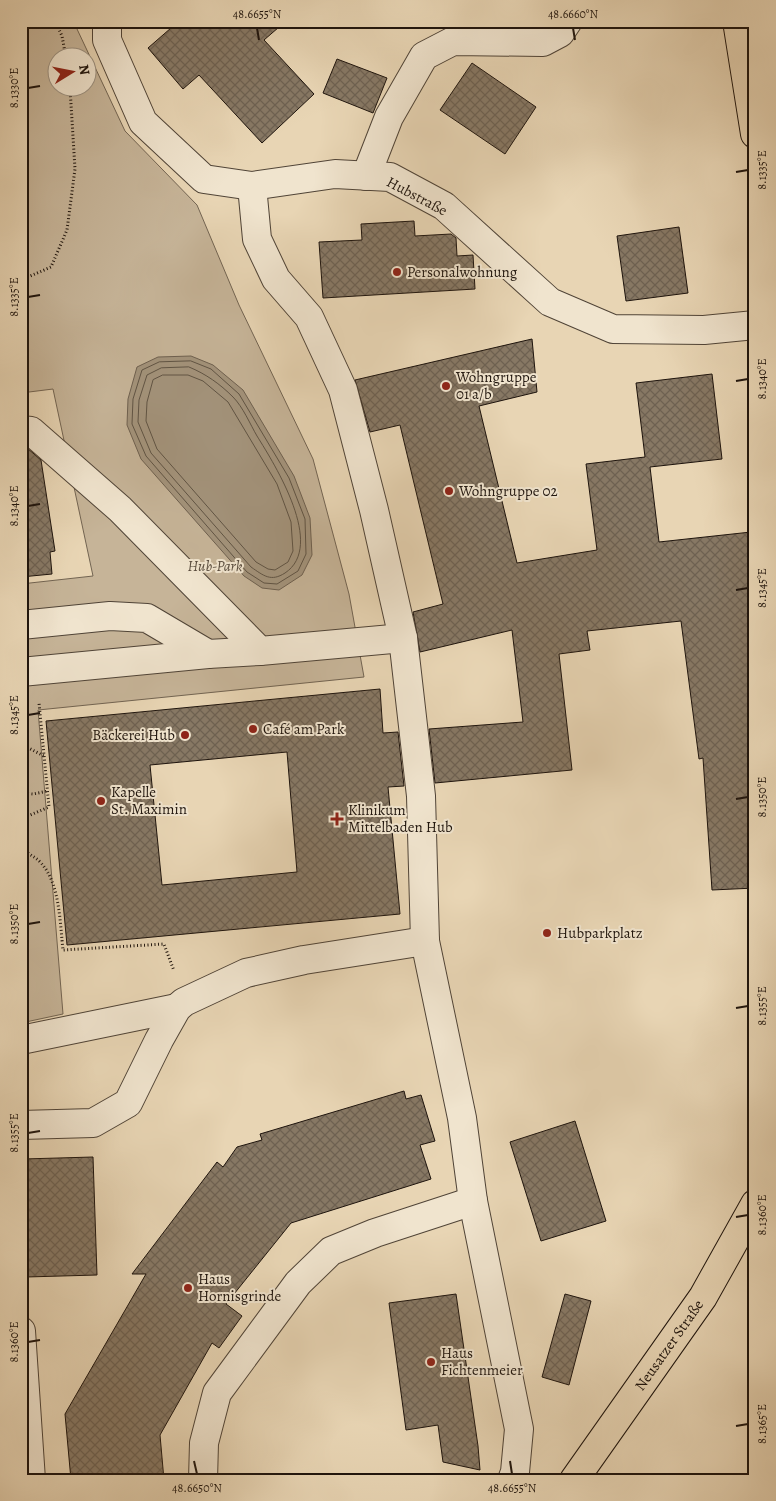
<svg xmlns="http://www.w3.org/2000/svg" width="776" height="1501" viewBox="0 0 776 1501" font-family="Alegreya,serif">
<defs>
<pattern id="building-cross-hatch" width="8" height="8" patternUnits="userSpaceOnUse" patternTransform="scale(1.25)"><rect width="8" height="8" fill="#877864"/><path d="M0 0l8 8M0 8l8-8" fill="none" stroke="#6e6151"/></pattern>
</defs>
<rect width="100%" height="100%" fill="#e8d5b4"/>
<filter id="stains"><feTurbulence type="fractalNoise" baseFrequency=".004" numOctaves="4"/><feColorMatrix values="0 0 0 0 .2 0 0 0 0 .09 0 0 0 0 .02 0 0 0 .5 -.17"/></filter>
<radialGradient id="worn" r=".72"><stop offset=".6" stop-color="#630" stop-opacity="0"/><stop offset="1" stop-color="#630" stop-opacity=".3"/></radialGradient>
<path fill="#c6b498" stroke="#726452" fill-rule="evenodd" d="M21,21h56v8l48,102 72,74 42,100 74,154 36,135 15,83 -326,33 25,304 -42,9v-439l72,-8 -40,-187 -32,4zM58,58h30v30h-30z"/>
<polygon fill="#a3937b" stroke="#6e604f" points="191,356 213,365 243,390 294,476 310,518 312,555 302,575 279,590 262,588 244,576 141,459 127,425 128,399 137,367 158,357"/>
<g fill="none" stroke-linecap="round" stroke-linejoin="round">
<g stroke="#605444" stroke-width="1">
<polygon points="191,361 211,369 239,394 289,478 305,519 306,554 298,571 277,584 264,583 247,572 146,456 132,424 133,399 142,370 159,362"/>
<path d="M189,367c17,7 31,17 44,30 10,10 17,27 24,39 18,29 69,110 28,137 -14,9 -21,3 -34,-6l-100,-114 -13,-31 1,-22 8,-25 14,-7z"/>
<polygon points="163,375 188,375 203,381 228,402 277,484 291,522 293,551 288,562 275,570 268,569 256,562 157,449 146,421 147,402 153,380"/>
</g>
</g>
<g fill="url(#building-cross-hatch)" stroke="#1e140d" fill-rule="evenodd">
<polygon points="179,21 286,21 264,40 314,94 262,143 199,75 183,89 148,48"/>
<polygon points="337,59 387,78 373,113 323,93"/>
<polygon points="472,63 536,107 505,154 440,110"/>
<polygon points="414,221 415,236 451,234 456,238 457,256 473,255 475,289 323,298 319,242 362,240 361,224"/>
<polygon points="679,227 688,293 626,301 617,236"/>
<polygon points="532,339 537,392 479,406 517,563 597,550 586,464 645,457 636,383 712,374 722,459 650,467 659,542 751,532 755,566 755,888 712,890 703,758 699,759 681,621 587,631 590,650 559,654 572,770 435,783 429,729 523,722 512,630 420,652 413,612 443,604 400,425 370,432 355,380"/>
<polygon points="21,447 26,447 41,460 55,551 50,552 52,574 21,577"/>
<path d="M380,689l3,44 15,-1 6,54 -16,1 12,127 -333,31 -21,-224zM287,752l10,120 -135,13 -12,-120z"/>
<polygon points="404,1091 406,1099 421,1095 435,1141 420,1145 431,1179 291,1223 226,1304 242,1316 219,1348 212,1343 160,1435 164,1480 71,1480 65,1414 146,1274 132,1274 217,1162 223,1167 237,1147 262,1140 260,1134"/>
<polygon points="575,1121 606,1221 541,1241 510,1142"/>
<polygon points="93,1157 97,1275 26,1277 23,1159"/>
<polygon points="456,1294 478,1446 480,1470 443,1462 438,1425 406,1430 389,1303"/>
<polygon points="565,1294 591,1301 569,1385 542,1377"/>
</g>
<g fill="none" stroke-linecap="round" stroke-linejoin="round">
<defs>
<g id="minor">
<polyline points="107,21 107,40 143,122 204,179 252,186 335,174 390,177 444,206 550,302 613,329 704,330 755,325"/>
<polyline points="366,176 389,117 424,56 453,41 543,42 560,33 568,21"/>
<polyline points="252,186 257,239 276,279 309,317 343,390 374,510 403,638 421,796 425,941 462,1118 473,1201 519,1429 515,1472 512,1480"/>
<polyline points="21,430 31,431 120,509 260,651 403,638"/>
<polyline points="21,625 110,616 147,618 208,654"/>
<polyline points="21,672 208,654 260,651"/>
<polyline points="21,1040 177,1008"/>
<polyline points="21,1125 93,1123 128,1103 159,1040 177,1008 184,1002 246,973 304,960 425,941"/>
<polyline points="21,1331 31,1480"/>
<polyline points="203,1480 204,1443 217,1393 298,1283 331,1251 375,1233 473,1201"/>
</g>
<g id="major">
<polyline points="737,21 755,134"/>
<path id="s1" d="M574,1480l129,-183 52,-93"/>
</g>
</defs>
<use href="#minor" stroke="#504437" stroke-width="30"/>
<use href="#major" stroke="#1e140d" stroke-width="30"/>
<g stroke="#1e140d" stroke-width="3" stroke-dasharray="1 2.5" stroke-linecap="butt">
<polyline points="55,21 62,36 66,58"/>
<polyline points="21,280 51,267 67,230 75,169 70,88"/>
<polyline points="21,744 44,756"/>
<polyline points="21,793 33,794 48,791"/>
<polyline points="21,819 49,807 39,703"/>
<path d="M21,845c7,11 13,10 20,18 19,20 19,61 22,87l101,-6 10,27"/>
<polyline points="21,875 26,865 27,853"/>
</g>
<use href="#minor" stroke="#f0e4ce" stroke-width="28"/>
<use href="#major" stroke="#e8d5b4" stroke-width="28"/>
</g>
<path fill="none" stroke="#1e140d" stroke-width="2" d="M257,28l2,12M573,28l2,12M28,88l12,-2M736,172l12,-2M28,297l12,-2M736,381l12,-2M28,506l12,-2M736,590l12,-2M28,715l12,-2M736,799l12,-2M28,924l12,-2M736,1008l12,-2M28,1133l12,-2M736,1217l12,-2M28,1342l12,-2M736,1426l12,-2M194,1461l3,13M510,1461l2,13"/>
<g fill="#8f2418" stroke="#f0e4ce" stroke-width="2">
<circle cx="397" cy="272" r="5"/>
<circle cx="446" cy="386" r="5"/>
<circle cx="449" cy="491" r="5"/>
<circle cx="253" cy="729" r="5"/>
<circle cx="185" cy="735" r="5"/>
<circle cx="101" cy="801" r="5"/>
<path d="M334.5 811.5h5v5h5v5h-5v5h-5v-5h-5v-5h5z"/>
<circle cx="547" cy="933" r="5"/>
<circle cx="188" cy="1288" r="5"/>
<circle cx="431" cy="1362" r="5"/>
</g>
<g text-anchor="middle" stroke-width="4" stroke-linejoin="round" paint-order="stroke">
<g font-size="15" fill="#1e140d" stroke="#f0e4ce">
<text transform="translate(417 196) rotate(28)" y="5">Hubstraße</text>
<text dy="5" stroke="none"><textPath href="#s1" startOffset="165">Neusatzer Straße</textPath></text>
</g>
<g font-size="15" fill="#1e140d" stroke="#f0e4ce" text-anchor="start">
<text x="407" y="277">Personalwohnung</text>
<text x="456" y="382">Wohngruppe<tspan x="456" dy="17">01 a/b</tspan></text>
<text x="459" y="496">Wohngruppe 02</text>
<text x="263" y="734">Café am Park</text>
<text x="175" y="740" text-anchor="end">Bäckerei Hub</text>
<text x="111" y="797">Kapelle<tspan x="111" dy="17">St. Maximin</tspan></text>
<text x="348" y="815">Klinikum<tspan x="348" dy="17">Mittelbaden Hub</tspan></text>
<text x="557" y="938">Hubparkplatz</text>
<text x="198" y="1284">Haus<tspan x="198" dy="17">Hornisgrinde</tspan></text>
<text x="441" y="1358">Haus<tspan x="441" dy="17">Fichtenmeier</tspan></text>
</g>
<g font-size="15" font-style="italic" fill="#594c3e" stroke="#f0e4ce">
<text x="215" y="571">Hub-Park</text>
</g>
</g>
<rect width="776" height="1501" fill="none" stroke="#e8d5b4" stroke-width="55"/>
<g transform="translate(72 72) rotate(80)"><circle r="24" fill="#f0e4ce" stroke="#9c9181"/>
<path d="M0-4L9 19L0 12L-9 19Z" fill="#8f2418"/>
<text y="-8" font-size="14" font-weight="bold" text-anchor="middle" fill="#1e140d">N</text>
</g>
<rect x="28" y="28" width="720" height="1446" fill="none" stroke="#1e140d" stroke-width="2"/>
<g font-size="12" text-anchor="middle" fill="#1e140d">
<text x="257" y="18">48.6655°N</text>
<text x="573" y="18">48.6660°N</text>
<text transform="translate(14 88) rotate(-90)" y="4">8.1330°E</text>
<text transform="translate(762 170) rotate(-90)" y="4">8.1335°E</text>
<text transform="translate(14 297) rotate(-90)" y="4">8.1335°E</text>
<text transform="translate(762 379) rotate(-90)" y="4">8.1340°E</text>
<text transform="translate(14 506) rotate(-90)" y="4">8.1340°E</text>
<text transform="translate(762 588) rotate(-90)" y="4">8.1345°E</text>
<text transform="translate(14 715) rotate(-90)" y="4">8.1345°E</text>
<text transform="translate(762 797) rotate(-90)" y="4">8.1350°E</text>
<text transform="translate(14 924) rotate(-90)" y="4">8.1350°E</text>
<text transform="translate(762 1006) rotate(-90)" y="4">8.1355°E</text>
<text transform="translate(14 1133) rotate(-90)" y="4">8.1355°E</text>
<text transform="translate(762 1215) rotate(-90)" y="4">8.1360°E</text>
<text transform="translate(14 1342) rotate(-90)" y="4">8.1360°E</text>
<text transform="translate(762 1424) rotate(-90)" y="4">8.1365°E</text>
<text x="197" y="1492">48.6650°N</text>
<text x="512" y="1492">48.6655°N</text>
</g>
<rect width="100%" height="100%" filter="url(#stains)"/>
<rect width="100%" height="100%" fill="url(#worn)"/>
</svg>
